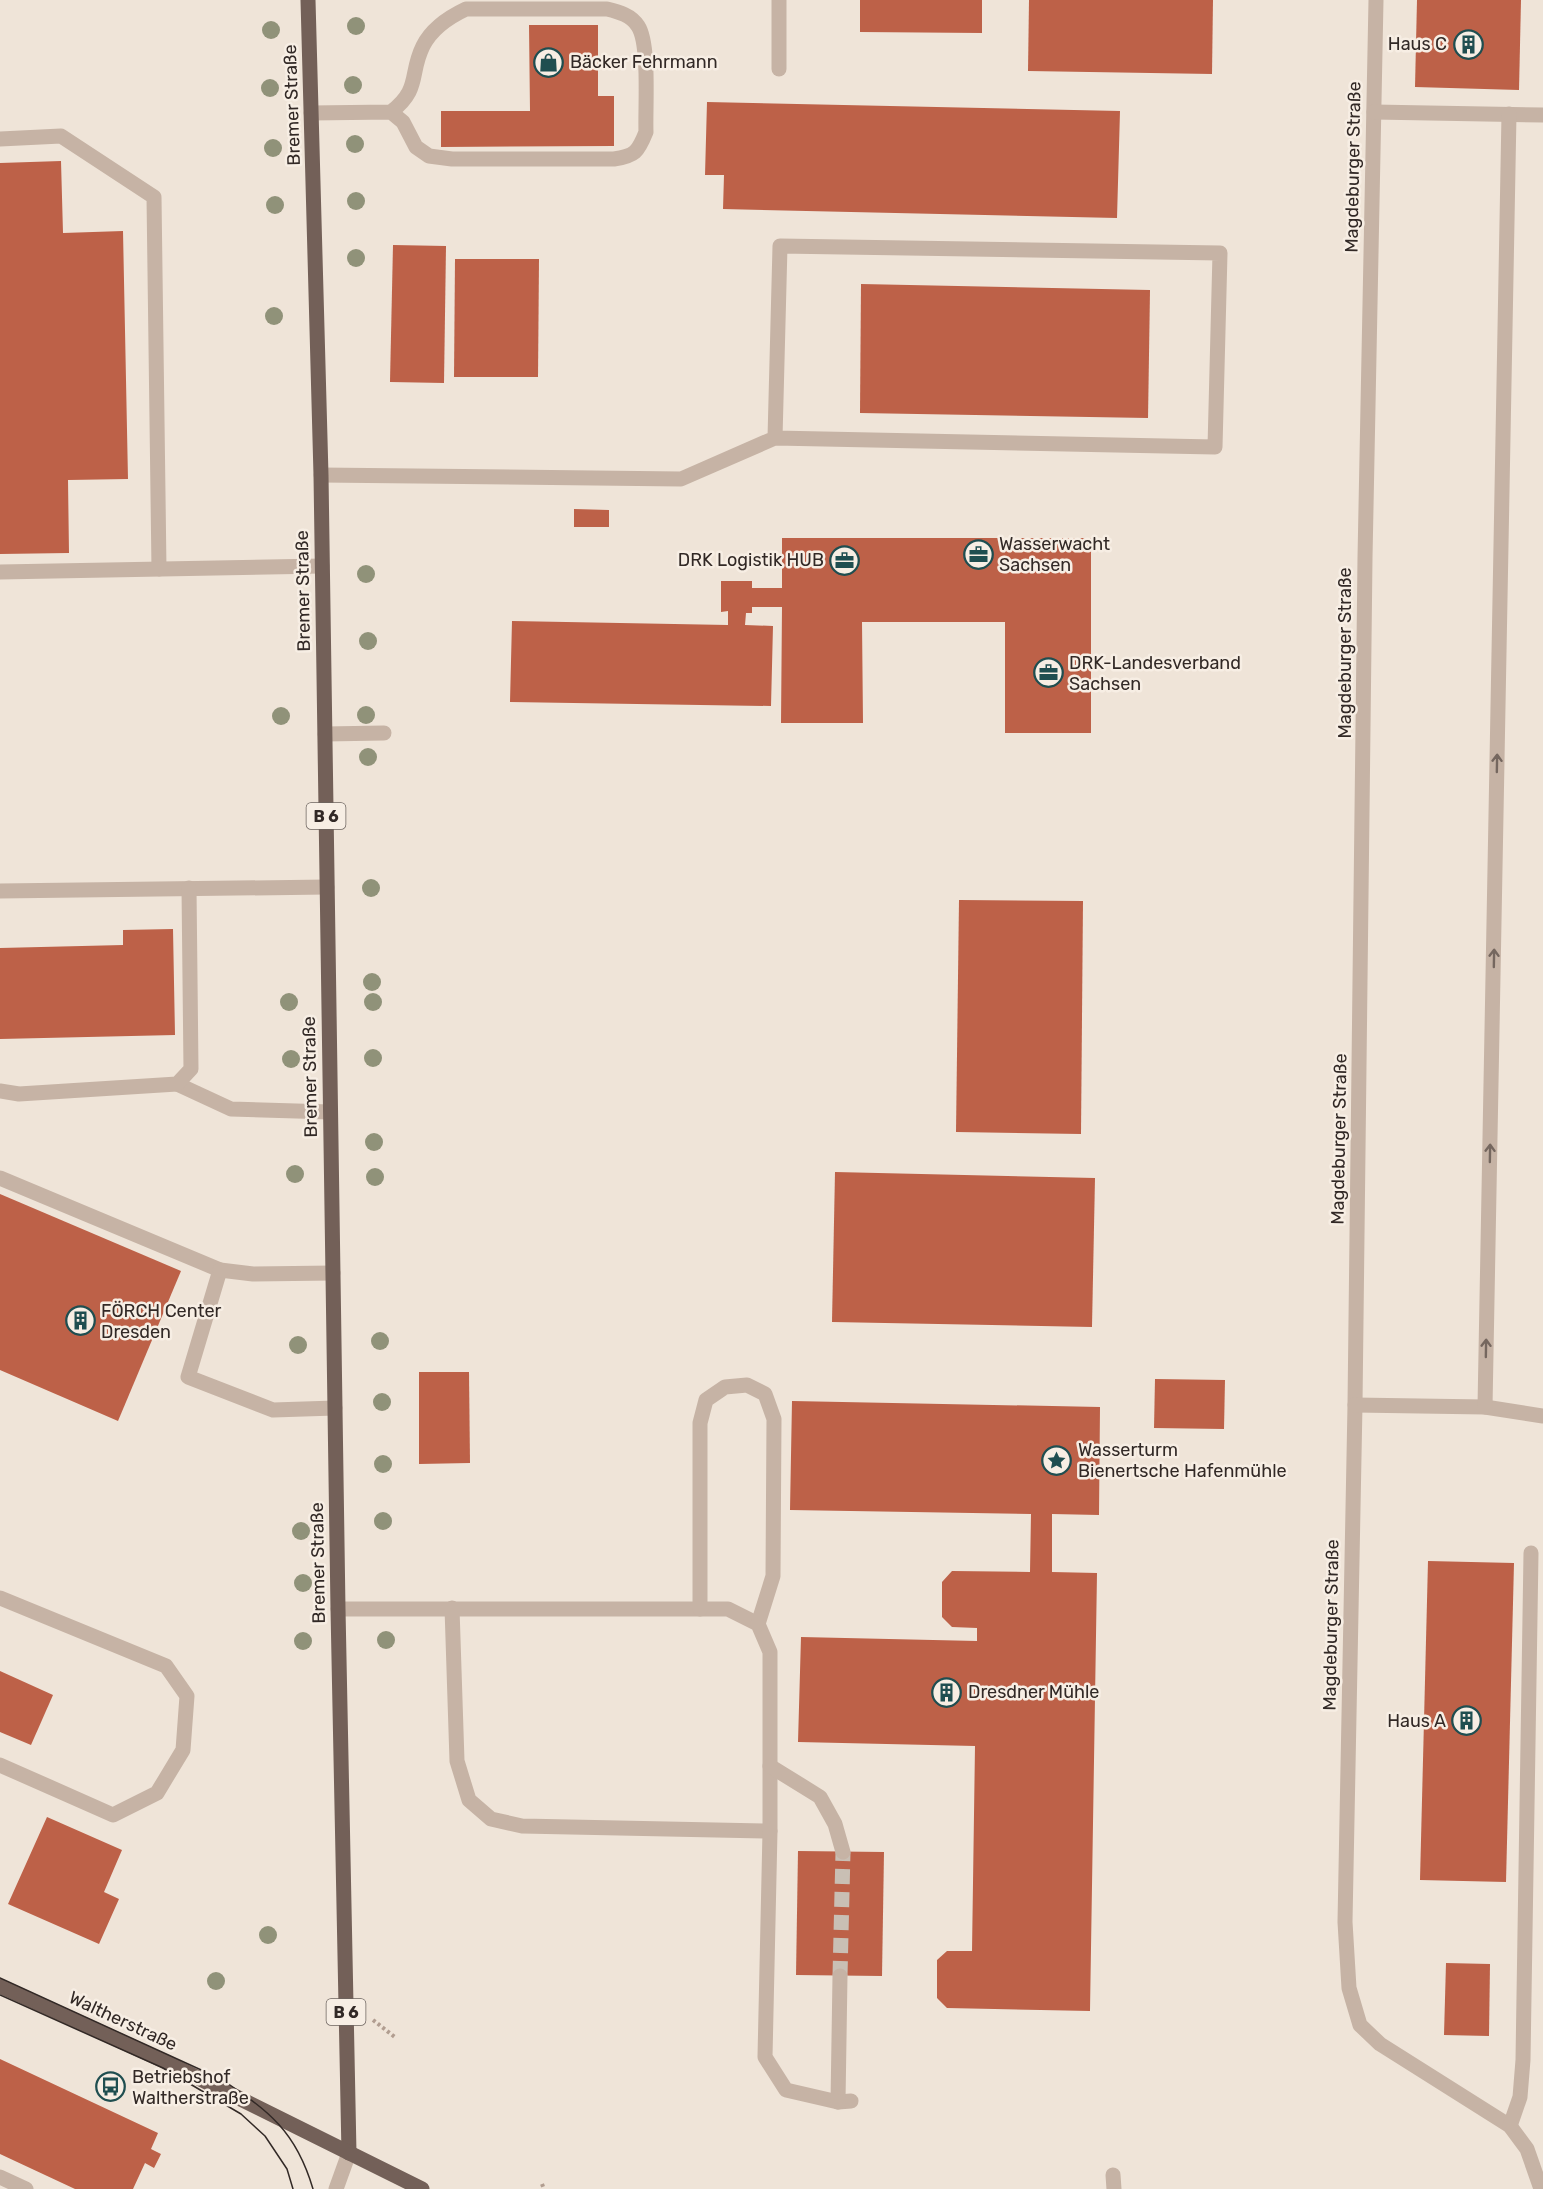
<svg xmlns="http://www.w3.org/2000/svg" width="1543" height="2189" viewBox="0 0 1543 2189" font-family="Rubik,sans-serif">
<rect width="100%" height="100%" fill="#efe4d8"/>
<g fill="#bd6148">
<polygon points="860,0 982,0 982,33 860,32"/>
<polygon points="1029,0 1213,0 1212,74 1028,71"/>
<polygon points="1417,0 1521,0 1519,90 1415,87"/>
<polygon points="529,25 598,25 598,96 614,96 614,146 441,147 441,111 530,111"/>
<polygon points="707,102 1120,111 1117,218 723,209 724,175 705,175"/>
<polygon points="61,161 63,233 123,231 128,479 68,480 69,553 0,554 0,163"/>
<polygon points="393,245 446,246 444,383 390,382"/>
<polygon points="455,259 539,259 538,377 454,377"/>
<polygon points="861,284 1150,290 1148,418 860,413"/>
<polygon points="574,509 609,510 609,527 574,527"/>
<polygon points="782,538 1091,538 1091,733 1005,733 1005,622 862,622 863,723 781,723 782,607 752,607 752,613 746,613 745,625 773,626 771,706 510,702 512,621 728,625 728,611 721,612 721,581 752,581 752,588 782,588"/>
<polygon points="959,900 1083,901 1081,1134 956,1132"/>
<polygon points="173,929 175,1035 0,1039 0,948 123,945 123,930"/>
<polygon points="835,1172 1095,1178 1092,1327 832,1322"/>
<polygon points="0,1194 181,1271 118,1421 0,1370"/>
<polygon points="419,1372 469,1372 470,1463 419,1464"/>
<polygon points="1155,1379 1225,1380 1224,1429 1154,1428"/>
<polygon points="792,1401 1100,1407 1099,1515 1052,1514 1052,1572 1097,1573 1090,2011 947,2008 937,1998 937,1960 947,1951 972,1951 975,1746 798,1742 801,1637 977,1641 977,1628 952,1627 942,1617 942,1582 952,1571 1030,1572 1031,1514 790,1510"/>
<polygon points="1428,1561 1514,1563 1506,1882 1420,1880"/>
<polygon points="0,1671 53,1695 31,1745 0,1732"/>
<polygon points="47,1817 122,1850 104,1892 119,1899 99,1944 8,1904"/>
<polygon points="798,1851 884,1852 882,1976 796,1975"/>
<polygon points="1446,1963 1490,1964 1489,2036 1444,2035"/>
<polygon points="0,2059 158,2133 151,2149 161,2154 154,2168 145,2163 133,2189 75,2189 0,2154"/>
</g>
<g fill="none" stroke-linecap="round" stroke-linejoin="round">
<polyline stroke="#c9bfb4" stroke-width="15" stroke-dasharray="15 8" stroke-linecap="butt" points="840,1976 843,1852"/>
<g stroke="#b19d90" stroke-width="4" stroke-dasharray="3 3" stroke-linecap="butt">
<polyline points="373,2020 396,2038"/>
<polyline points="542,2184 544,2189"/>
</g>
<g stroke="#c6b3a5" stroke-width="15">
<polyline points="779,0 779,69"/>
<polyline points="1376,0 1365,558 1355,1405 1345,1922 1349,1988 1360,2025 1380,2044 1510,2126 1527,2149 1541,2189"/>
<polyline points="1374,112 1543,115"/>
<path d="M311,113l80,-1 12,10 13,25 13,9 23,3h162c21,-3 24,-7 32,-27 -1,-23 4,-88 -8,-106 -7,-11 -19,-14 -31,-17h-141c-17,8 -34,19 -43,37 -14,28 -2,43 -32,66"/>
<polyline points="0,139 61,136 154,197 159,569"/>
<polyline points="321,475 681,479 775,438 1215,447 1220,253 780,246 775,438"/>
<polyline points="0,572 322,566"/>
<polyline points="325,734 384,733"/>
<polyline points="0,891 327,887"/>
<polyline points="177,1084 231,1109 330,1112"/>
<polyline points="0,1091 19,1094 177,1084 191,1069 189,888"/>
<polyline points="0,1178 220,1270 188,1377 273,1410 335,1408"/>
<polyline points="220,1270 253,1274 333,1273"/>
<polyline points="1355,1405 1485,1407 1543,1416"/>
<polyline points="1485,1407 1509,114"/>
<polyline points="0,1598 166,1666 187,1696 183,1750 157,1793 113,1815 0,1765"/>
<polyline points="452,1608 457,1761 469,1800 491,1819 522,1826 770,1831"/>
<polyline points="338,1609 728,1609 758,1624 770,1652 770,1831 765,2057 786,2090 838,2102 851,2101"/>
<polyline points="700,1609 700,1423 706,1400 725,1387 747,1385 765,1394 774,1419 773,1576 758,1624"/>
<polyline points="770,1766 820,1797 835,1824 843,1852"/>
<polyline points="838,2102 840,1976"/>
<polyline points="1510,2126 1520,2097 1523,2060 1531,1553"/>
<polyline points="1113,2175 1114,2189"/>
<polyline points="0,2177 26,2189"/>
<polyline points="336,2189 349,2153"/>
</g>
<g stroke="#736058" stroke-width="15">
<polyline points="308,0 321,475 338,1609 349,2153"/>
<polyline points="0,1986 164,2061 422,2189"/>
</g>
<g stroke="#322926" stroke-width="1.5">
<path d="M0,1978l221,101c48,32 75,52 92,110"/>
<polyline points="0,1995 163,2068 241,2114 265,2136 287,2169 293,2189"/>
</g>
</g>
<g fill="#909279">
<circle cx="356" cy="26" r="9"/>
<circle cx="271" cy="30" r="9"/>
<circle cx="353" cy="85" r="9"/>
<circle cx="270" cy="88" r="9"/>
<circle cx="355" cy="144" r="9"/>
<circle cx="273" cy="148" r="9"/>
<circle cx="356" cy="201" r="9"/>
<circle cx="275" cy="205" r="9"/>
<circle cx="356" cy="258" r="9"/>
<circle cx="274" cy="316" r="9"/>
<circle cx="366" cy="574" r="9"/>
<circle cx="368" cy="641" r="9"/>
<circle cx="366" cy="715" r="9"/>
<circle cx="281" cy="716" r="9"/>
<circle cx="368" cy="757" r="9"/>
<circle cx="371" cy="888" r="9"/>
<circle cx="372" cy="982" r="9"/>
<circle cx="289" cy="1002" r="9"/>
<circle cx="373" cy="1002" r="9"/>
<circle cx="373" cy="1058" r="9"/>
<circle cx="291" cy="1059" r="9"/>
<circle cx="374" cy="1142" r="9"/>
<circle cx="295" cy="1174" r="9"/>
<circle cx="375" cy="1177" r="9"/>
<circle cx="380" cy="1341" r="9"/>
<circle cx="298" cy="1345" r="9"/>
<circle cx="382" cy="1402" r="9"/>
<circle cx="383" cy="1464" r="9"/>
<circle cx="383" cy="1521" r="9"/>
<circle cx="301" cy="1531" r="9"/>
<circle cx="303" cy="1583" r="9"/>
<circle cx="386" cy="1640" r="9"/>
<circle cx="303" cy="1641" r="9"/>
<circle cx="268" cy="1935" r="9"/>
<circle cx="216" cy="1981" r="9"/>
</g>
<defs><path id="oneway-shaft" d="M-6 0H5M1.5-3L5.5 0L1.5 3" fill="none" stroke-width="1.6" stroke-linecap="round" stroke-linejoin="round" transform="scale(1.5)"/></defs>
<g stroke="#75675f">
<use href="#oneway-shaft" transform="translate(1497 763) rotate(-89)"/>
<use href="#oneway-shaft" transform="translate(1494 958) rotate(-89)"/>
<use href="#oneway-shaft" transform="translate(1490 1153) rotate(-89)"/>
<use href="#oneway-shaft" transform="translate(1486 1348) rotate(-89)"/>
</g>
<defs>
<symbol id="building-ring" viewBox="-11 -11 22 22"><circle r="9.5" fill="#f7eee4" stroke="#1f4e50" stroke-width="1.5"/><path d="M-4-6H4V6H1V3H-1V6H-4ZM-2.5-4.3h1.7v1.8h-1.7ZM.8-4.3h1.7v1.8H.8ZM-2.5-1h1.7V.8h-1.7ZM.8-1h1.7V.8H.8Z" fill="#1f4e50"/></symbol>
<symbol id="shop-ring" viewBox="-11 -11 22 22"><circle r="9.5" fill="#f7eee4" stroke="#1f4e50" stroke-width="1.5"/><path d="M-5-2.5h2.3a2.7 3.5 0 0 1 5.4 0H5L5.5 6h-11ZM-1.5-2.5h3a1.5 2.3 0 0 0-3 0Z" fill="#1f4e50"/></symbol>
<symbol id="office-ring" viewBox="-11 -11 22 22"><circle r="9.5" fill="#f7eee4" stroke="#1f4e50" stroke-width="1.5"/><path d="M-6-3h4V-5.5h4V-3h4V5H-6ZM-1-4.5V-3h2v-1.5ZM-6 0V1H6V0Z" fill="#1f4e50"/></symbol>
<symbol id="sight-ring" viewBox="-11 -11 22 22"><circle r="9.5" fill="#f7eee4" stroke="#1f4e50" stroke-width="1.5"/><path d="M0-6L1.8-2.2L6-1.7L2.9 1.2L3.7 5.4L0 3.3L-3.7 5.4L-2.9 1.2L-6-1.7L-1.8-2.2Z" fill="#1f4e50"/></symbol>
<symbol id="bus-ring" viewBox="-11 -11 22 22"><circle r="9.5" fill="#f7eee4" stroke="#1f4e50" stroke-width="1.5"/><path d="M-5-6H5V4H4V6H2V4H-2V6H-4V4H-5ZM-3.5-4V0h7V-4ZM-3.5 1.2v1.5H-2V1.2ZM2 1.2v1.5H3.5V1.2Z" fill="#1f4e50"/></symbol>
</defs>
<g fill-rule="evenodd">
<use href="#building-ring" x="1452" y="28" width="33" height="33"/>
<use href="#shop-ring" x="532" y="46" width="33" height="33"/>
<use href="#office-ring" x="962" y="538" width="33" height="33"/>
<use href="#office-ring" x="828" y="544" width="33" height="33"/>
<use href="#office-ring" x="1032" y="656" width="33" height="33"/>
<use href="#building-ring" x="64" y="1304" width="33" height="33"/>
<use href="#sight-ring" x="1040" y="1444" width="33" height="33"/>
<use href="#building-ring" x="930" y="1676" width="33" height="33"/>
<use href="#building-ring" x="1450" y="1704" width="33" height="33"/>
<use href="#bus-ring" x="94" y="2070" width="33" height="33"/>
</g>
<g text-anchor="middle" stroke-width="5" stroke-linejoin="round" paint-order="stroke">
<g fill="#f7eee4" stroke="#6d645f" stroke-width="1.5">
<rect x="306.5" y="803" width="39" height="26" rx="4.5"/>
<rect x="326.5" y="1999" width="39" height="26" rx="4.5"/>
</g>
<g font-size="16" font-weight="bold" fill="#322926">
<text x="326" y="822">B 6</text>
<text x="346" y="2018">B 6</text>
</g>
<g font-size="18" fill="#322926" stroke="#f7eee4" text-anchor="start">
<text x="1447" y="50" text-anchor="end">Haus C</text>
<text x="570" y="68">Bäcker Fehrmann</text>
<text x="999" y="550">Wasserwacht<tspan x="999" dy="21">Sachsen</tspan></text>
<text x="824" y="566" text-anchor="end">DRK Logistik HUB</text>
<text x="1069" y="669">DRK-Landesverband<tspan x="1069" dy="21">Sachsen</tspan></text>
<text x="101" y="1317">FÖRCH Center<tspan x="101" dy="21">Dresden</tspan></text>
<text x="1078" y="1456">Wasserturm<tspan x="1078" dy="21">Bienertsche Hafenmühle</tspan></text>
<text x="968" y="1698">Dresdner Mühle</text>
<text x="1446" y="1727" text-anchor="end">Haus A</text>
<text x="132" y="2083">Betriebshof<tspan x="132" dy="21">Waltherstraße</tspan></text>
</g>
<g font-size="18" fill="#322926" stroke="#f7eee4">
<text transform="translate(292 105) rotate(-92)" y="6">Bremer Straße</text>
<text transform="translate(1353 167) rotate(-89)" y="6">Magdeburger Straße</text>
<text transform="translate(303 591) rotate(-91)" y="6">Bremer Straße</text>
<text transform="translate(1345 653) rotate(-90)" y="6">Magdeburger Straße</text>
<text transform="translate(310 1077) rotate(-91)" y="6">Bremer Straße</text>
<text transform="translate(1339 1139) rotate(-89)" y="6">Magdeburger Straße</text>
<text transform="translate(318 1563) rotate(-91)" y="6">Bremer Straße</text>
<text transform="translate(1331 1625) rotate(-89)" y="6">Magdeburger Straße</text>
<text transform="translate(123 2021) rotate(25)" y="6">Waltherstraße</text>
</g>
</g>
</svg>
